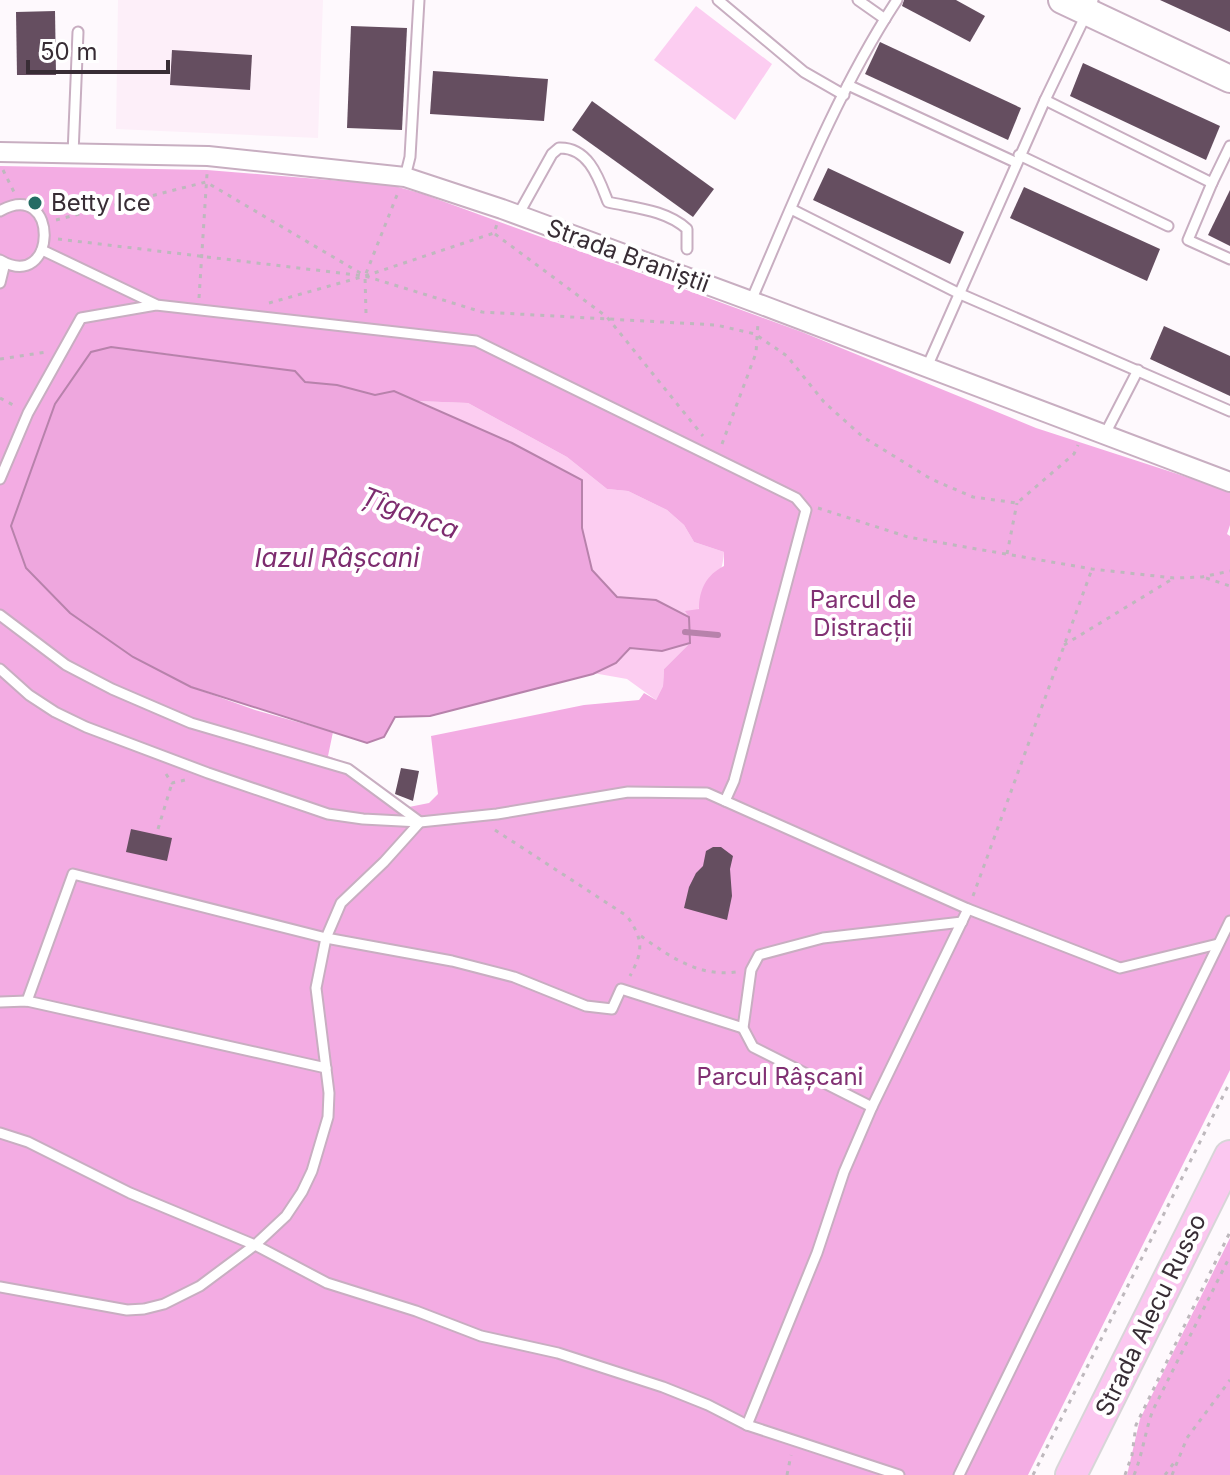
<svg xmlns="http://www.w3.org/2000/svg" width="1230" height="1475" viewBox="0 0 1230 1475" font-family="Inter,sans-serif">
<rect width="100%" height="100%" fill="#fef9fd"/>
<polygon fill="#fdeff9" points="118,0 323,0 318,138 116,129"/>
<g fill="#fccdf1">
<polygon points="696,6 772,64 735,120 654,60"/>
<path d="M416,401l52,2 99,54 40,32 21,2 39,19 17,15 10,17 30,10c-1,23 -16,52 -35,65l1,26 -26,26 -1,17 -7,14 -29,-21 -34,-6 -167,-266z"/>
</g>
<g fill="#f3ace3" fill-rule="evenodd">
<path d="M0,166l207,4 184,15 32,9 379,138 234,96 194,63v34l-3,9 3,2v534l-202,405h-1028zM131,349l164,22 10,11 32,3 38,10 19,-4 22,10 52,2 99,54 40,32 21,2 39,19 17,15 10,17 30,10v14c-18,9 -25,24 -25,43l-14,2 4,6 1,26 -26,26 -1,17 -7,14 -12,-7 -5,7 -55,5 -153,31 7,58 -9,9 -20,4c-27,-19 -49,-40 -81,-51l5,-24 -78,-22 -64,-23 -58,-30 -63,-44 -59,-87 44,-122 36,-52z"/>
<polygon points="1230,1238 1230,1475 1127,1475 1140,1419"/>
</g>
<polygon fill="#eea7de" stroke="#b782ab" stroke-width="2" points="111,347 295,371 305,382 337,385 375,395 394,391 512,443 582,480 582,528 592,570 617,597 656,600 689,617 690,643 662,651 630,648 616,663 593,674 430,716 395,717 384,737 367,743 191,687 133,657 70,613 26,568 11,526 55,404 91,352"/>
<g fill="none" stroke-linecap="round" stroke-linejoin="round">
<polyline stroke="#b782ab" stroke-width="6" points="685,632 718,635"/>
</g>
<g fill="#654e60">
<polygon points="904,0 956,0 985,16 970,42 902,6"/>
<polygon points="1160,0 1230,0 1230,32"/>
<polygon points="55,11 56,75 17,75 16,12"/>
<polygon points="351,26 407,28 402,130 347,128"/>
<polygon points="880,42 1021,108 1008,140 865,74"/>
<polygon points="172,50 252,55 250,90 170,85"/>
<polygon points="1083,63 1220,126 1206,160 1070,96"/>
<polygon points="433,71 548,79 544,121 430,114"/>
<polygon points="592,101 714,189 693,217 572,130"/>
<polygon points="828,168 964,232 950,264 813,200"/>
<polygon points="1024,187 1160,249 1147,281 1010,218"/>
<polygon points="1230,190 1230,246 1208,235"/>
<polygon points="1164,326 1230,356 1230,396 1150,359"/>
<polygon points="401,768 419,771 413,801 395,794"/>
<polygon points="131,829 172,838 167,861 126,852"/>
<polygon points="713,847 721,847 733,856 730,869 732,896 727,920 684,908 689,887 696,873 703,866 706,851"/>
</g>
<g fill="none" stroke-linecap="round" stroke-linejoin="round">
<defs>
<g id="lane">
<polyline points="718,0 804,72 844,95"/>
<polyline points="858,0 885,19"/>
<polyline points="1093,0 1045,100 1212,183 1230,146"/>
<polyline points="848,85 1015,162"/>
<polyline points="73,154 78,32"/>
<polyline points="1019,155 1168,226"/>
<polyline points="405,177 410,157 419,0"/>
<polyline points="1212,183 1188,240 1230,259"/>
<polyline points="791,209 958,293 1230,411"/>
<path d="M0,211c60,-34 58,83 0,49"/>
<path d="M518,215l34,-61 7,-6c30,-1 40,31 49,54 27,6 58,8 79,27v20"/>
<polyline points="42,250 155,304"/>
<polyline points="0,283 5,263"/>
<path d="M751,301c44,-102 85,-208 146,-301"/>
<polyline points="927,367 1045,100"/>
<polyline points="1105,434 1138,370"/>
<polyline points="0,479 28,413 81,318 156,305 476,341 796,498 806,510 734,781 725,801"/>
<polyline points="0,615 66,665 112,689 191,723 348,769 420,822 384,862 341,903 326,938 316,988 329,1093 328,1117 312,1171 302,1192 286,1216 255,1245 200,1286 164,1304 144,1309 127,1310 0,1287"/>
<polyline points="0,669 29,695 55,712 86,727 208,773 328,814 363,819 420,822 497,814 628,792 707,793 968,909 1120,968 1218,944"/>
<polyline points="27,1001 73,874 326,938 452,961 514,977 586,1006 612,1009 621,989 743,1028"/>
<polyline points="0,1002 27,1001 326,1068"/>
<polyline points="872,1107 753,1047 743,1028 751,970 759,955 823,938 962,922"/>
<polyline points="0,1133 28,1142 130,1193 255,1245 327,1283 416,1311 481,1336 558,1353 663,1387 708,1405 747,1425 899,1475"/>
<polyline points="747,1425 817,1253 844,1172 872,1107 968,909"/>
<polyline points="959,1475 1230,921"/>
</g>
<polyline id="street" points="0,152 208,156 405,177 502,209 762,305 1230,482"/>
<polyline id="secondary" points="1062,0 1230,79"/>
<polyline id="primary" points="1071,1475 1230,1156"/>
</defs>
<use href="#lane" stroke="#c8aec1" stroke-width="13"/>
<use href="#street" stroke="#c8aec1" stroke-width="22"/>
<use href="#secondary" stroke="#c8aec1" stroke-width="30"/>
<use href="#primary" stroke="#d7d5d7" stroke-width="34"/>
<g stroke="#beb8bd" stroke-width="3" stroke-dasharray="4 6" stroke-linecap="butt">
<polyline points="3,170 14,192"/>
<polyline points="56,220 206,182 362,274"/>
<polyline points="495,234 607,317 703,436"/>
<polyline points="58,239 365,276 482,312 716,325 755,334 787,356 824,402 863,437 931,479 973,497 1017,503 1074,454 1078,445"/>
<polyline points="199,298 207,174"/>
<polyline points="269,303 365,276 494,233 497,224"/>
<polyline points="366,313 365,276 397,195"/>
<polyline points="0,359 47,352"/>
<polyline points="0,398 17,407"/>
<polyline points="722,444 756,353 758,323"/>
<polyline points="818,508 908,537 1092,569 1174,578 1202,577 1230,571"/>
<polyline points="1007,554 1017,503"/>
<polyline points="1206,578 1230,586"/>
<polyline points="1064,645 1174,578"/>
<polyline points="166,774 172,783 185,780"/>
<polyline points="158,829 172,783"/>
<path d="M495,830l132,86c16,23 17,34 3,60"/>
<polyline points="973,896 1092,569"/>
<path d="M641,936c29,21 58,41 95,36"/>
<polyline points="787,1475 791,1455"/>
<polyline points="1033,1475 1230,1082"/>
<polyline points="1125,1475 1132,1455 1136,1425 1230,1232"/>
<path d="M1134,1475c9,-22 11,-44 19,-65l77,-154"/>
<polyline points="1165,1475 1176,1460"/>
<polyline points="1172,1475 1187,1438 1230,1380"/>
</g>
<use href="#lane" stroke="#fff" stroke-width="9"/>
<use href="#street" stroke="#fff" stroke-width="18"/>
<use href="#secondary" stroke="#fff" stroke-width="26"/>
<use href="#primary" stroke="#fbc7f0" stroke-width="30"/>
</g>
<circle fill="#246c64" stroke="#fff" stroke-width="3" cx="35" cy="203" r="8"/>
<g text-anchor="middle" stroke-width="8" stroke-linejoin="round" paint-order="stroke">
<g font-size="24" fill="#382d35" stroke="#fff" text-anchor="start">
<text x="51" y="211">Betty Ice</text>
</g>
<g font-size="24" fill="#382d35" stroke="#fff">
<text transform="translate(628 256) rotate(20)" y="8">Strada Braniștii</text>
<text transform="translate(1151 1315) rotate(-64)" y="8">Strada Alecu Russo</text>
</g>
<g font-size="24" fill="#813073" stroke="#fff">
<text x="863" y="608">Parcul de<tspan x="863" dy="28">Distracții</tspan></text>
<text x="780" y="1085">Parcul Râșcani</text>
</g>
<g font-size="26" font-style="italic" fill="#7d2c6f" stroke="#fff">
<text transform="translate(410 513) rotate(21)" y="9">Țîganca</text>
<text x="337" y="567">Iazul Râșcani</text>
</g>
</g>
<path d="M28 60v12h140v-12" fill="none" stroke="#382d35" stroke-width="4"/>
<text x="40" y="60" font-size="24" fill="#382d35" stroke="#ffffff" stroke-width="6" paint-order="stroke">50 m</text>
</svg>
